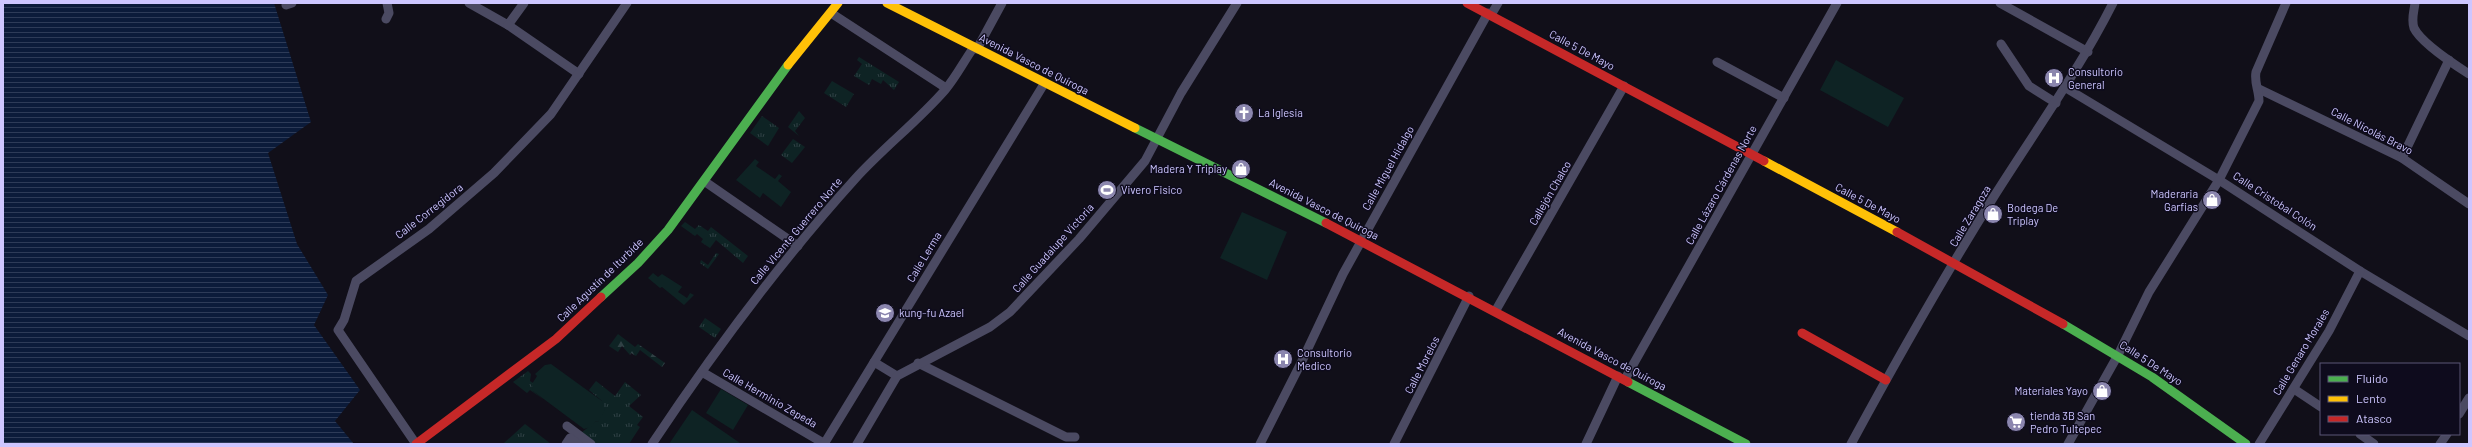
<svg xmlns="http://www.w3.org/2000/svg" width="2472" height="447" viewBox="0 0 2472 447" font-family="Barlow,sans-serif">
<defs>
<pattern id="grass-tufts" width="24" height="20" patternUnits="userSpaceOnUse"><rect width="24" height="20" fill="#0e2324"/><path d="M3 7l-1-3M5 7V3M7 7l1-3M15 17l-1-3M17 17v-4M19 17l1-3" fill="none" stroke="#304145"/></pattern>
<pattern id="forest-firs" width="22" height="20" patternUnits="userSpaceOnUse"><rect width="22" height="20" fill="#0e2324"/><path d="M5 1l3.5 6h-7zM16 11l3.5 6h-7z" fill="#304145"/></pattern>
<pattern id="water-rules" width="6" height="5" patternUnits="userSpaceOnUse"><rect width="6" height="5" fill="#0b1b3a"/><path d="M0 2.5h6" fill="none" stroke="#2d3b58"/></pattern>
</defs>
<rect width="100%" height="100%" fill="#110f19"/>
<g fill="url(#grass-tufts)">
<polygon points="859,57 899,82 894,90 883,80 881,84 872,79 869,85 854,76 862,64 857,60"/>
<polygon points="832,81 854,94 846,107 824,93"/>
<polygon points="799,111 805,118 795,131 799,136 788,127"/>
<polygon points="762,116 779,128 768,146 750,133"/>
<polygon points="793,139 805,147 792,163 781,155"/>
<polygon points="685,222 695,229 699,225 708,231 711,227 748,256 743,263 716,240 710,248 701,242 703,239 697,234 695,236 681,226"/>
<polygon points="716,253 719,254 708,269 700,263 701,260 708,265"/>
<polygon points="705,318 721,329 715,338 699,327"/>
<polygon points="528,371 531,374 530,381 533,383 533,391 543,399 530,390 527,393 513,382"/>
<polygon points="596,381 615,396 625,382 641,395 629,406 643,417 637,425 640,427 629,444 595,444 581,433 596,421 598,422 602,401 589,390"/>
<polygon points="525,424 551,444 504,443"/>
</g>
<polygon fill="url(#forest-firs)" points="618,334 635,347 638,344 665,363 662,367 640,350 636,356 631,353 630,355 622,346 618,352 609,346"/>
<g fill="#0e2324">
<polygon points="1836,60 1904,98 1888,127 1820,90"/>
<polygon points="755,159 759,162 756,166 775,179 779,174 782,176 778,181 791,192 781,207 763,193 760,198 736,180"/>
<polygon points="1242,212 1287,232 1267,280 1220,258"/>
<polygon points="653,273 658,277 662,274 684,288 682,287 678,292 687,298 690,293 694,295 684,305 662,287 660,288 648,278"/>
<polygon points="551,364 602,401 605,410 598,422 596,421 591,427 584,429 533,391 532,384 537,376 535,374 545,365"/>
<polygon points="721,389 748,405 733,430 706,413"/>
<polygon points="692,410 740,443 741,444 669,444"/>
</g>
<polygon fill="url(#water-rules)" points="3,3 274,3 311,122 268,153 297,244 328,295 314,325 360,390 335,421 354,444 3,444"/>
<g fill="none" stroke-linecap="round" stroke-linejoin="round">
<g stroke="#4b4a62" stroke-width="9">
<polyline points="469,3 508,25 524,3"/>
<polyline points="2000,3 2088,52"/>
<path d="M2415,3c-1,9 -4,16 -1,25 7,15 41,37 55,46"/>
<polyline points="286,5 292,3"/>
<polyline points="831,13 946,88"/>
<polyline points="1491,15 1498,3"/>
<polyline points="386,19 389,13 387,3"/>
<polyline points="508,25 579,74"/>
<polyline points="2001,44 2029,86 2056,103"/>
<polyline points="977,49 1002,3"/>
<polyline points="1717,62 1784,98"/>
<polyline points="2066,88 2219,180 2360,271 2469,336"/>
<polyline points="2259,89 2402,158 2469,204"/>
<polyline points="2402,158 2449,60"/>
<polyline points="704,181 798,246"/>
<polyline points="1496,310 1624,86"/>
<polyline points="874,362 897,376"/>
<polyline points="918,363 1066,437 1075,437"/>
<polyline points="702,372 825,444"/>
<polyline points="1625,379 1837,3"/>
<polyline points="2294,389 2321,407"/>
<polyline points="2459,414 2469,398"/>
<polyline points="567,426 591,444"/>
<polyline points="2360,434 2374,444"/>
<polyline points="416,444 338,330 344,320 356,281 429,229 494,173 551,114 627,3"/>
<polyline points="566,444 570,438 578,444"/>
<path d="M652,444c62,-93 128,-182 203,-265 28,-31 62,-57 90,-89 11,-13 19,-29 29,-43"/>
<polyline points="824,444 1044,84"/>
<polyline points="857,444 897,376 990,327 1010,312 1079,239 1145,161 1181,93 1237,3"/>
<polyline points="1260,444 1302,361 1343,274 1488,13"/>
<polyline points="1394,444 1469,296"/>
<polyline points="1586,444 1618,376"/>
<path d="M1851,444c45,-83 92,-166 142,-246 41,-65 85,-126 120,-195"/>
<path d="M2068,444l50,-89 31,-63 70,-112 40,-79c0,-11 -5,-18 -3,-29l30,-69"/>
<polyline points="2259,444 2329,331 2360,271"/>
<polyline points="2440,444 2447,434"/>
</g>
<g stroke="#4caf50" stroke-width="9">
<polyline points="1135,128 1326,223"/>
<polyline points="601,297 638,263 668,230 788,65"/>
<polyline points="2063,324 2152,377 2246,444"/>
<polyline points="1628,382 1746,444"/>
</g>
<g stroke="#ffc107" stroke-width="9">
<polyline points="887,3 1135,128"/>
<polyline points="788,65 838,3"/>
<polyline points="1764,161 1897,232"/>
</g>
<g stroke="#c62828" stroke-width="9">
<polyline points="1467,3 1764,161"/>
<polyline points="1326,223 1628,382"/>
<polyline points="1897,232 2063,324"/>
<polyline points="1802,333 1886,380"/>
<polyline points="416,444 556,339 601,297"/>
</g>
</g>
<defs>
<symbol id="hospital-disc" viewBox="-11 -11 22 22"><circle r="9.5" fill="#8b86ae" stroke="#0e0b1d"/><path d="M-5-5h3v3.5h4V-5h3V5h-3V1.5h-4V5h-3Z" fill="#fff"/></symbol>
<symbol id="church-disc" viewBox="-11 -11 22 22"><circle r="9.5" fill="#8b86ae" stroke="#0e0b1d"/><path d="M-1.2-6h2.4v3.5h3.3v2.4h-3.3V6h-2.4V-.1h-3.3v-2.4h3.3Z" fill="#fff"/></symbol>
<symbol id="shop-disc" viewBox="-11 -11 22 22"><circle r="9.5" fill="#8b86ae" stroke="#0e0b1d"/><path d="M-5-2.5h2.3a2.7 3.5 0 0 1 5.4 0H5L5.5 6h-11ZM-1.5-2.5h3a1.5 2.3 0 0 0-3 0Z" fill="#fff"/></symbol>
<symbol id="stadium-disc" viewBox="-11 -11 22 22"><circle r="9.5" fill="#8b86ae" stroke="#0e0b1d"/><path d="M0-5a6.5 5 0 1 0 0 10a6.5 5 0 1 0 0-10ZM-3.5-1.8h7v3.6h-7Z" fill="#fff"/></symbol>
<symbol id="school-disc" viewBox="-11 -11 22 22"><circle r="9.5" fill="#8b86ae" stroke="#0e0b1d"/><path d="M0-5L7-2L0 1L-7-2ZM-4 1L0 2.5L4 1V4Q0 6-4 4Z" fill="#fff"/></symbol>
<symbol id="supermarket-disc" viewBox="-11 -11 22 22"><circle r="9.5" fill="#8b86ae" stroke="#0e0b1d"/><path d="M-6-5.5h2.5l.6 2H6L4.5 2H-2.5L-4.4-4H-6ZM-1.5 3.2a1.3 1.3 0 1 0 .1 0ZM3 3.2a1.3 1.3 0 1 0 .1 0Z" fill="#fff"/></symbol>
</defs>
<g fill-rule="evenodd">
<use href="#hospital-disc" x="2043" y="67" width="22" height="22"/>
<use href="#church-disc" x="1233" y="102" width="22" height="22"/>
<use href="#shop-disc" x="1230" y="158" width="22" height="22"/>
<use href="#stadium-disc" x="1096" y="179" width="22" height="22"/>
<use href="#shop-disc" x="2201" y="189" width="22" height="22"/>
<use href="#shop-disc" x="1982" y="203" width="22" height="22"/>
<use href="#school-disc" x="874" y="302" width="22" height="22"/>
<use href="#hospital-disc" x="1272" y="348" width="22" height="22"/>
<use href="#shop-disc" x="2091" y="380" width="22" height="22"/>
<use href="#supermarket-disc" x="2005" y="411" width="22" height="22"/>
</g>
<g text-anchor="middle" stroke-width="3" stroke-linejoin="round" paint-order="stroke">
<g font-size="11" fill="#cdc6ff" stroke="#0e0b1d">
<text transform="translate(1582 50) rotate(28)" y="4">Calle 5 De Mayo</text>
<text transform="translate(1034 64) rotate(27)" y="4">Avenida Vasco de Quiroga</text>
<text transform="translate(2372 131) rotate(27)" y="4">Calle Nicolás Bravo</text>
<text transform="translate(1388 168) rotate(-61)" y="4">Calle Miguel Hidalgo</text>
<text transform="translate(1721 185) rotate(-61)" y="4">Calle Lázaro Cárdenas Norte</text>
<text transform="translate(1550 193) rotate(-60)" y="4">Callejón Chalco</text>
<text transform="translate(2275 201) rotate(33)" y="4">Calle Cristobal Colón</text>
<text transform="translate(1868 203) rotate(28)" y="4">Calle 5 De Mayo</text>
<text transform="translate(1324 209) rotate(27)" y="4">Avenida Vasco de Quiroga</text>
<text transform="translate(429 211) rotate(-38)" y="4">Calle Corregidora</text>
<text transform="translate(1970 216) rotate(-59)" y="4">Calle Zaragoza</text>
<text transform="translate(796 231) rotate(-50)" y="4">Calle VIcente Guerrero Norte</text>
<text transform="translate(1053 248) rotate(-48)" y="4">Calle Guadalupe Victoria</text>
<text transform="translate(924 257) rotate(-59)" y="4">Calle Lerma</text>
<text transform="translate(600 280) rotate(-44)" y="4">Calle Agustín de Iturbide</text>
<text transform="translate(2301 352) rotate(-59)" y="4">Calle Genaro Morales</text>
<text transform="translate(1612 359) rotate(28)" y="4">Avenida Vasco de Quiroga</text>
<text transform="translate(2151 363) rotate(33)" y="4">Calle 5 De Mayo</text>
<text transform="translate(1422 365) rotate(-63)" y="4">Calle Morelos</text>
<text transform="translate(770 398) rotate(30)" y="4">Calle Herminio Zepeda</text>
</g>
<g font-size="11" fill="#cdc6ff" stroke="#0e0b1d" text-anchor="start">
<text x="2068" y="76">Consultorio<tspan x="2068" dy="13">General</tspan></text>
<text x="1258" y="117">La Iglesia</text>
<text x="1227" y="173" text-anchor="end">Madera Y Triplay</text>
<text x="1121" y="194">Vivero Fisico</text>
<text x="2198" y="198" text-anchor="end">Maderaria<tspan x="2198" dy="13">Garfias</tspan></text>
<text x="2007" y="212">Bodega De<tspan x="2007" dy="13">Triplay</tspan></text>
<text x="899" y="317">kung-fu Azael</text>
<text x="1297" y="357">Consultorio<tspan x="1297" dy="13">Medico</tspan></text>
<text x="2088" y="395" text-anchor="end">Materiales Yayo</text>
<text x="2030" y="420">tienda 3B San<tspan x="2030" dy="13">Pedro Tultepec</tspan></text>
</g>
</g>
<rect width="2472" height="447" fill="none" stroke="#cdc6ff" stroke-width="8"/>
<rect x="2320" y="363" width="140" height="72" fill="#0e0b1d" stroke="#5a5677"/>
<rect x="2328" y="376" width="20" height="6" fill="#4caf50" stroke="#5a5677"/>
<text x="2356" y="383" font-size="12" fill="#cdc6ff">Fluido</text>
<rect x="2328" y="396" width="20" height="6" fill="#ffc107" stroke="#5a5677"/>
<text x="2356" y="403" font-size="12" fill="#cdc6ff">Lento</text>
<rect x="2328" y="416" width="20" height="6" fill="#c62828" stroke="#5a5677"/>
<text x="2356" y="423" font-size="12" fill="#cdc6ff">Atasco</text>
</svg>
